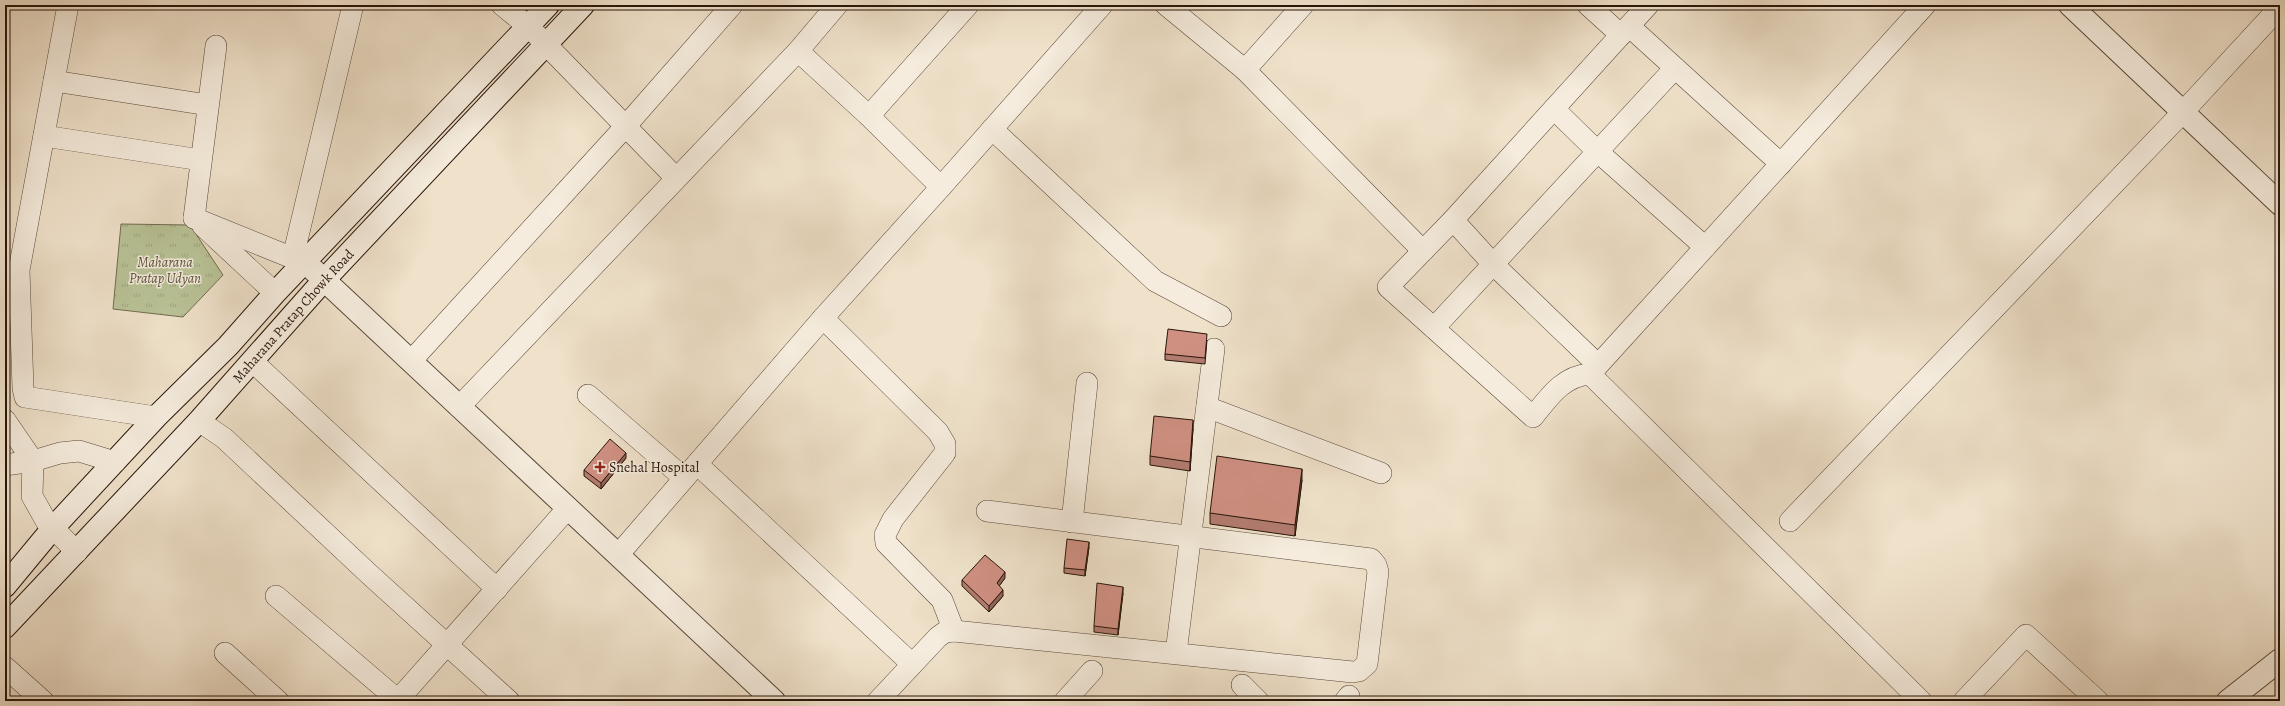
<svg xmlns="http://www.w3.org/2000/svg" width="2285" height="706" viewBox="0 0 2285 706" font-family="Alegreya,serif">
<defs>
<pattern id="park-tufts" width="24" height="20" patternUnits="userSpaceOnUse"><rect width="24" height="20" fill="#b9c397"/><path d="M3 7l-1-3M5 7V3M7 7l1-3M15 17l-1-3M17 17v-4M19 17l1-3" fill="none" stroke="#9fa781"/></pattern>
</defs>
<rect width="100%" height="100%" fill="#efe1ca"/>
<filter id="stains"><feTurbulence type="fractalNoise" baseFrequency=".005" numOctaves="4"/><feColorMatrix values="0 0 0 0 .2 0 0 0 0 .09 0 0 0 0 .02 0 0 0 .5 -.17"/></filter>
<radialGradient id="worn" r=".72"><stop offset=".6" stop-color="#630" stop-opacity="0"/><stop offset="1" stop-color="#630" stop-opacity=".3"/></radialGradient>
<polygon fill="url(#park-tufts)" stroke="#716c50" points="121,224 190,225 223,275 183,317 113,309"/>
<g fill="none" stroke-linecap="round" stroke-linejoin="round">
<defs>
<g id="minor">
<polyline points="68,5 19,270 23,388 25,397 156,417"/>
<polyline points="502,5 529,27 676,178"/>
<polyline points="1166,5 1245,70 1423,251"/>
<polyline points="1588,5 1621,35"/>
<polyline points="1629,26 1781,164"/>
<polyline points="798,51 837,5"/>
<polyline points="1245,70 1303,5"/>
<polyline points="54,81 208,105"/>
<polyline points="1554,109 1597,151 1705,247"/>
<polyline points="869,116 968,5"/>
<polyline points="992,129 1155,281 1221,316"/>
<polyline points="44,136 201,160"/>
<polyline points="941,187 1102,5"/>
<polyline points="194,218 216,46"/>
<polyline points="194,218 305,263"/>
<polyline points="1453,220 1493,264 1598,365"/>
<polyline points="203,226 275,293"/>
<polyline points="293,257 353,5"/>
<polyline points="823,318 938,432 945,444 945,453 893,519 885,535 886,543 942,600 954,631"/>
<polyline points="1434,328 1675,68"/>
<polyline points="252,361 497,589"/>
<polyline points="411,361 624,128 732,5"/>
<path d="M1590,374c-27,2 -41,23 -57,43l-145,-130 65,-67 195,-215"/>
<polyline points="588,395 684,478"/>
<polyline points="459,407 798,51 869,116 941,187 823,318 618,555"/>
<polyline points="1207,407 1381,473"/>
<polyline points="5,420 33,461 32,496 46,521 77,552"/>
<polyline points="199,421 224,438 369,574 509,701"/>
<polyline points="697,464 912,664"/>
<polyline points="5,465 33,461 60,453 79,451 115,462"/>
<polyline points="1790,521 2183,112 2280,7"/>
<polyline points="1072,522 1087,383"/>
<polyline points="276,596 398,700"/>
<polyline points="225,653 278,701"/>
<polyline points="1176,653 1214,349"/>
<polyline points="5,667 43,701"/>
<polyline points="1242,685 1258,701"/>
<polyline points="397,701 568,508"/>
<polyline points="878,701 938,637 945,632 954,631 1353,672 1359,671 1367,664 1378,572 1376,565 1371,559 987,511"/>
<polyline points="1065,701 1092,671"/>
<polyline points="1345,701 1349,696"/>
<polyline points="1921,701 1590,374 1925,5"/>
<polyline points="1964,701 2026,635 2098,701"/>
</g>
<g id="tertiary">
<polyline points="2070,5 2280,204"/>
<polyline points="306,263 774,701"/>
<polyline points="2228,701 2280,660"/>
</g>
<g id="secondary">
<polyline points="5,586 53,528 156,417 228,346 275,293 548,5"/>
<path id="s1" d="M5,627l194,-206 125,-141 259,-275"/>
</g>
</defs>
<use href="#minor" stroke="#5a483a" stroke-width="22"/>
<use href="#tertiary" stroke="#5a483a" stroke-width="24"/>
<use href="#secondary" stroke="#29150a" stroke-width="24"/>
<use href="#minor" stroke="#f5ecdd" stroke-width="21"/>
<use href="#tertiary" stroke="#f5ecdd" stroke-width="22"/>
<use href="#secondary" stroke="#f5ecdd" stroke-width="22"/>
</g>
<g fill="#b27c70" stroke="#29150a">
<polygon points="1207,340 1205,364 1165,360 1165,354"/>
<polygon points="1193,429 1190,471 1150,465 1150,456"/>
<polygon points="626,458 601,489 584,476 584,470"/>
<polygon points="1302,480 1295,536 1210,524 1210,513"/>
<polygon points="1089,547 1085,576 1064,573 1064,568"/>
<polygon points="1005,578 999,586 1003,596 989,612 962,586 962,580"/>
<polygon points="1123,593 1118,635 1094,632 1094,626"/>
</g>
<g fill="#91655b" stroke="#29150a">
<polygon points="1193,420 1193,429 1190,471 1190,462"/>
<polygon points="626,453 626,458 601,489 601,483"/>
<polygon points="1302,469 1302,480 1295,536 1295,525"/>
<polygon points="1089,542 1089,547 1085,576 1085,570"/>
<polygon points="1005,572 1005,578 997,589 997,583"/>
<polygon points="1123,587 1123,593 1118,635 1118,629"/>
<polygon points="1003,590 1003,596 989,612 989,606"/>
</g>
<g fill="#cf9082" stroke="#29150a">
<polygon points="1168,329 1207,334 1205,358 1165,354"/>
<polygon points="1154,416 1193,420 1190,462 1150,456"/>
<polygon points="610,439 626,453 601,483 584,470"/>
<polygon points="1217,456 1302,469 1295,525 1210,513"/>
<polygon points="1067,539 1089,542 1085,570 1064,568"/>
<polygon points="985,555 1005,572 997,583 1003,590 989,606 962,580"/>
<polygon points="1097,583 1123,587 1118,629 1094,626"/>
</g>
<path fill="#8f2418" stroke="#f5ecdd" stroke-width="1.5" d="M598 461h4v4h4v4h-4v4h-4v-4h-4v-4h4z"/>
<g text-anchor="middle" stroke-width="3" stroke-linejoin="round" paint-order="stroke">
<g font-size="14" font-style="italic" fill="#5b523b" stroke="#f5ecdd">
<text x="165" y="267">Maharana<tspan x="165" dy="16">Pratap Udyan</tspan></text>
</g>
<g font-size="14" fill="#29150a" stroke="#f5ecdd">
<text dy="5" stroke="none"><textPath href="#s1" startOffset="424">Maharana Pratap Chowk Road</textPath></text>
</g>
<g font-size="14" fill="#29150a" stroke="#f5ecdd" text-anchor="start">
<text x="609" y="472">Snehal Hospital</text>
</g>
</g>
<rect width="2285" height="706" fill="none" stroke="#efe1ca" stroke-width="20"/>
<rect x="6" y="6" width="2273" height="694" fill="none" stroke="#29150a" stroke-width="2"/>
<rect x="10" y="10" width="2265" height="686" fill="none" stroke="#29150a"/>
<rect width="100%" height="100%" filter="url(#stains)"/>
<rect width="100%" height="100%" fill="url(#worn)"/>
</svg>
